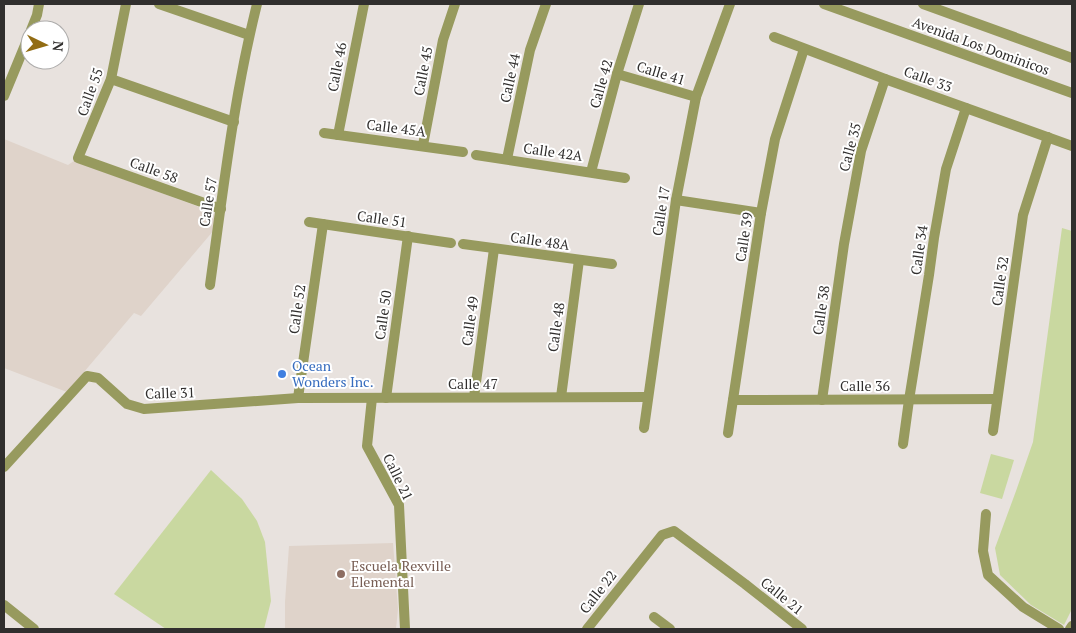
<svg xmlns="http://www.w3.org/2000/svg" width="1076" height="633" viewBox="0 0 1076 633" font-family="'PT Serif',serif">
<rect width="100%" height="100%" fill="#e8e2de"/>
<g fill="#dfd3ca">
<polygon points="4,139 68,165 74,161 213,212 215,220 214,230 141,316 134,313 67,392 4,368"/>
<polygon points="393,543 398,609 396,629 285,629 285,602 289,546"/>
</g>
<g fill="#c9d8a0">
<polygon points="1062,228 1072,231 1072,609 1064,625 1031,605 1000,575 995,548 1016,491 1033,442"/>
<polygon points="991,454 1014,460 1002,499 980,493"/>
<polygon points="211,470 242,499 257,521 265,542 271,601 264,629 166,629 114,594"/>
</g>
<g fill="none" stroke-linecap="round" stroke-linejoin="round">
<g stroke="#979a5e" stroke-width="10">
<polyline points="126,4 111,79 78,158 221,209"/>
<polyline points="159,4 249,35"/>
<polyline points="824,4 1072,93"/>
<polyline points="923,4 1072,58"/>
<polyline points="31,30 37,15 39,4"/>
<polyline points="774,37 885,79 1072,146"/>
<polyline points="617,74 696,97"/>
<polyline points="111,79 234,122"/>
<polyline points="4,96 30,33"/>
<polyline points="324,133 463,152"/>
<polyline points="338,135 364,4"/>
<polyline points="423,145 443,40 455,4"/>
<polyline points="476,155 625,178"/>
<polyline points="507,159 530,50 546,4"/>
<polyline points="591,172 617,74 639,4"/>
<polyline points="676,200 761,213"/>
<polyline points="309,222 451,243"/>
<polyline points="463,244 612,264"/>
<path d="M210,285c13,-94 24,-189 47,-281"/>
<polyline points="474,397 494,249"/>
<polyline points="561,397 579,260"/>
<polyline points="298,398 323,224"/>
<polyline points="372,398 367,446 399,505 405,629"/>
<polyline points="386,398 408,236"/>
<polyline points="733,400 997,399"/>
<polyline points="822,400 844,244 861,151 885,79"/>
<polyline points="644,428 676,200 696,97 730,4"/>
<polyline points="993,431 1023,215 1048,137"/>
<polyline points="728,433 761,213 775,139 804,49"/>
<polyline points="903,444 909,400 929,275 934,238 946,169 966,108"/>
<polyline points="4,467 87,376 98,378 127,404 144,409 298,398 648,397"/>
<polyline points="986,514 983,551 988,575 1023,607 1059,629"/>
<polyline points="4,605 34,629"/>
<polyline points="654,617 670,629"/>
<polyline points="587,629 662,535 674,531 745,584 802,629"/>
<polyline points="1070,629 1072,626"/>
</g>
</g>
<circle fill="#3f7fe0" stroke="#fff" stroke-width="2" cx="282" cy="374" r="5"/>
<circle fill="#8d6e63" stroke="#fff" stroke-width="2" cx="341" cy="574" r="5"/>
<g text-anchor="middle" stroke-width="4" stroke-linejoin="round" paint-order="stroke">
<g font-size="14" fill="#312f2e" stroke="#fff">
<text transform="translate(981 46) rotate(20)" y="5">Avenida Los Dominicos</text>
<text transform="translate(337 67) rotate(-79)" y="5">Calle 46</text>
<text transform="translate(423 71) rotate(-79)" y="5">Calle 45</text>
<text transform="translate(661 73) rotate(17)" y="5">Calle 41</text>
<text transform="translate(510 78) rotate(-78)" y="5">Calle 44</text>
<text transform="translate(928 79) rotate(20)" y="5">Calle 33</text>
<text transform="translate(601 84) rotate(-74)" y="5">Calle 42</text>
<text transform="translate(90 92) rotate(-70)" y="5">Calle 55</text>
<text transform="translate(396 128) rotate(7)" y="5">Calle 45A</text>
<text transform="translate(850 147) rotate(-75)" y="5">Calle 35</text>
<text transform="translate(553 152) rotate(8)" y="5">Calle 42A</text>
<text transform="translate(154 170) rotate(20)" y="5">Calle 58</text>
<text transform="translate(208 202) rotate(-81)" y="5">Calle 57</text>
<text transform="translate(661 211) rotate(-81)" y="5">Calle 17</text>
<text transform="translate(382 219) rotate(8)" y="5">Calle 51</text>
<text transform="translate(744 237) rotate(-81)" y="5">Calle 39</text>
<text transform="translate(540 241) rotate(8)" y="5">Calle 48A</text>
<text transform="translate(919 250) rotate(-82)" y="5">Calle 34</text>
<text transform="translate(1000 281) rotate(-82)" y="5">Calle 32</text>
<text transform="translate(297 309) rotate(-82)" y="5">Calle 52</text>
<text transform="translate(821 310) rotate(-82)" y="5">Calle 38</text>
<text transform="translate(383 315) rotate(-82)" y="5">Calle 50</text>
<text transform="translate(470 321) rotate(-82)" y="5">Calle 49</text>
<text transform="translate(556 327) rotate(-82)" y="5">Calle 48</text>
<text x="473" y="389">Calle 47</text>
<text x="865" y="391">Calle 36</text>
<text transform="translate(170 393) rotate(-2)" y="5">Calle 31</text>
<text transform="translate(398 477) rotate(64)" y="5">Calle 21</text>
<text transform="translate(598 592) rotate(-52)" y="5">Calle 22</text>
<text transform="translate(782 596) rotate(39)" y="5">Calle 21</text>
</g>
<g font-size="14" fill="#366cbe" stroke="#fff" text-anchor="start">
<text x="292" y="371">Ocean<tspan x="292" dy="16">Wonders Inc.</tspan></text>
</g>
<g font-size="14" fill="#785e54" stroke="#fff" text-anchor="start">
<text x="351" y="571">Escuela Rexville<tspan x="351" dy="16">Elemental</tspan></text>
</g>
</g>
<rect width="1076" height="633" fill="none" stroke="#312f2e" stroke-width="10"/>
<g transform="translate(45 45) rotate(95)"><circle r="24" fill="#ffffff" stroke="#adacab"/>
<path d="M0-4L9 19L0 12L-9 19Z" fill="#926c13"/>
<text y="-8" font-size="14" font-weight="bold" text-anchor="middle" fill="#312f2e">N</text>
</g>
</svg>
